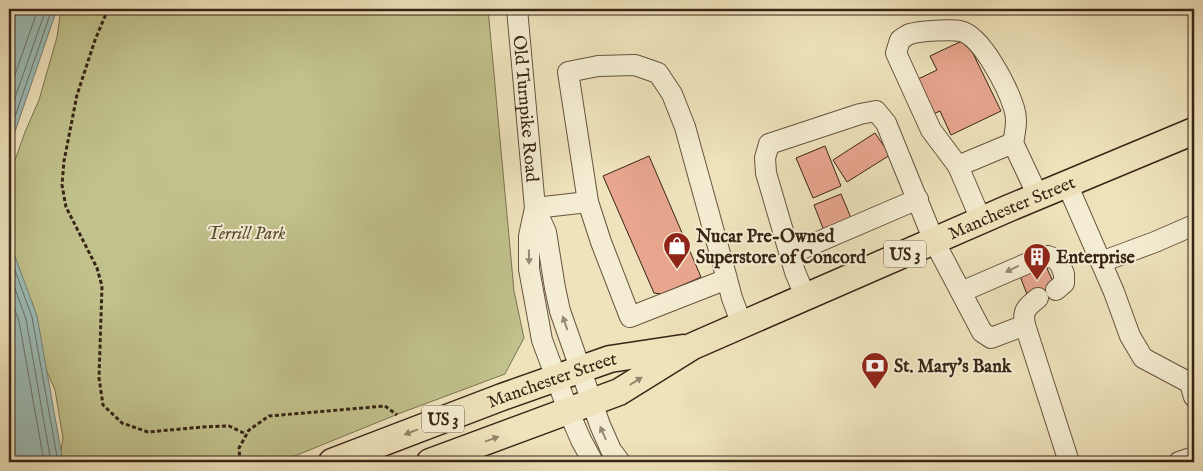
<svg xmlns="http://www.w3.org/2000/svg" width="1203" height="471" viewBox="0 0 1203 471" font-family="'IM FELL English',serif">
<rect width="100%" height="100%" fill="#efe3bc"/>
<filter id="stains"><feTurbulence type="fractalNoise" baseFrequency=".004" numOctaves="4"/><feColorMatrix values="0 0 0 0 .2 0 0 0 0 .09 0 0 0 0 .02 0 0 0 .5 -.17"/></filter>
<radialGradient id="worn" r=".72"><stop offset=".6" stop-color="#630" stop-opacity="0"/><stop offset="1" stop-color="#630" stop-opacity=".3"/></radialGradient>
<polygon fill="#c0c18c" stroke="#7c7351" points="61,9 488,9 514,291 524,338 505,374 398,414 280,462 62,462 60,456 63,438 55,390 44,365 32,322 33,304 12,267 9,219 9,177 25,132 39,100 57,37"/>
<g fill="#9cbdb8" stroke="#748077">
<polygon points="9,9 57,9 9,149"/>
<polygon points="9,240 37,316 63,462 9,462"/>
</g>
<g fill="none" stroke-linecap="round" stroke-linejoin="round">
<g stroke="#6a7167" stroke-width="1">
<polyline points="9,92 38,9"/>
<polyline points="9,115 46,9"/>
<polyline points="9,134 52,9"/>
<polyline points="9,254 32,317 58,462"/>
<polyline points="9,272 26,319 51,462"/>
<polyline points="9,294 19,321 44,462"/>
</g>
</g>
<g fill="#e8a68f" stroke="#382516">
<polygon points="966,39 1001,111 951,135 940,111 931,115 914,81 937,70 930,56"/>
<polygon points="875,133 890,155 847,182 833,160"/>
<polygon points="825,146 841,186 813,198 796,158"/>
<polygon points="649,156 701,277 662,294 654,293 603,176"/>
<polygon points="841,194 854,225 826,236 814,205"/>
<polygon points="1046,266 1055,286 1028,297 1020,276"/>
</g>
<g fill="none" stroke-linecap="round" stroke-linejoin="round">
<defs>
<g id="minor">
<path id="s1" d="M517,9l18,199 -6,28v33l13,71 26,70 13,30 12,22"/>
<path d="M958,166l-27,-36 -35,-77 4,-13c3,-2 7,-5 10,-6 9,-3 41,-5 50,-3 22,4 48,58 54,77 4,12 1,24 -1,35"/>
<polyline points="1067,184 1114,292 1130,336 1143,358 1190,383 1194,397"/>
<polyline points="535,208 546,232 555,288 560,311 600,425 611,450 620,462"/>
<polyline points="535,208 588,202"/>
<polyline points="981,220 958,166 1013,143 1038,196"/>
<polyline points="790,254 918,199"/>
<polyline points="1101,262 1155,242 1194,225"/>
<polyline points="727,279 685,127 672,94 658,73 635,65 598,66 568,72 588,202 601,242 630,317 727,279 732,298 742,325"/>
<polyline points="961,292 1042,257 1048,256 1055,259 1060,264 1064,274 1064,283 1056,290"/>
<polyline points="806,298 795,272 766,173 765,158 769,144 860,114 876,111 886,123 934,241 982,332 991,338 1025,325 1069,462"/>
<path d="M1025,325c-3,-15 2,-18 13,-27"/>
<polyline points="1179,462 1194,457"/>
</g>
<g id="major">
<path id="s2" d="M332,462l170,-65 108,-38 73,-11"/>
<path id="s3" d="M430,462l189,-70 74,-46 314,-137 187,-78"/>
</g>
</defs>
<use href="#minor" stroke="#665440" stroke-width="22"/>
<use href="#major" stroke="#382516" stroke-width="29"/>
<g stroke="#382516" stroke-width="3" stroke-dasharray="4 2.5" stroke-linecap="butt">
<polyline points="108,9 95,40 77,95 64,161 62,185 66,207 97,268 102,286 99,378 103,405 122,423 148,432 203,427 229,426 246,434"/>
<polyline points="240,462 239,448 249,430 269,416 385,406 397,415"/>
</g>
<use href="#minor" stroke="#f5edd3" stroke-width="20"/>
<use href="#major" stroke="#efe3bc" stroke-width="26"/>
</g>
<defs><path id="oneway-solid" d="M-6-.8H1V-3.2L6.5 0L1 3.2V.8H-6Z" transform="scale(1.25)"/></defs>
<g fill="#968974">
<use href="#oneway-solid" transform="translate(529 257) rotate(89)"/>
<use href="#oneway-solid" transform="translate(1012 269) rotate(154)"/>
<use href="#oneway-solid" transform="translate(565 323) rotate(-109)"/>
<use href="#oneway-solid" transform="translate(603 433) rotate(-114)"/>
</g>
<g fill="#948469">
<use href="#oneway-solid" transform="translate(636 381) rotate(-32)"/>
<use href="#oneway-solid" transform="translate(411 432) rotate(159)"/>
<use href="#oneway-solid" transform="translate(492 439) rotate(-20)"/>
</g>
<defs>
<symbol id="shop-pin" viewBox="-11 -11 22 30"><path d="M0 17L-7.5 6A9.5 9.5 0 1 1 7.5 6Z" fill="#8f2418" stroke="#f5edd3"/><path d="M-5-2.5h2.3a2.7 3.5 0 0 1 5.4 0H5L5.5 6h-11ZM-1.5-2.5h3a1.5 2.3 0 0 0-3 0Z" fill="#fff"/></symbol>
<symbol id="building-pin" viewBox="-11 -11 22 30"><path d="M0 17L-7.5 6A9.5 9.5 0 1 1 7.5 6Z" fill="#8f2418" stroke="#f5edd3"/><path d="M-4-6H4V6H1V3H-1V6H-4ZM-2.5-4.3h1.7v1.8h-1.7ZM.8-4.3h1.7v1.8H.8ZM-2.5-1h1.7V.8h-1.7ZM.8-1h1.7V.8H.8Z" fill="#fff"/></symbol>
<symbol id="bank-pin" viewBox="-11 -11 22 30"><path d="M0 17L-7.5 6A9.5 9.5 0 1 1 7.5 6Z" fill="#8f2418" stroke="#f5edd3"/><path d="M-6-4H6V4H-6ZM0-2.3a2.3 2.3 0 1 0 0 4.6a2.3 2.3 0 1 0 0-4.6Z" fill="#fff"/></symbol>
</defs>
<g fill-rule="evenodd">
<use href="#shop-pin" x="661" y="230" width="32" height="43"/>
<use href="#building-pin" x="1021" y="241" width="32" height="43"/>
<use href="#bank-pin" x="859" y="350" width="32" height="43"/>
</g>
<g text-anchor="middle" stroke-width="4" stroke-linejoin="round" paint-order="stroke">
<g fill="#f5edd3" stroke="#71614f" stroke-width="1">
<rect x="884" y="240.5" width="42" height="27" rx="4"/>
<rect x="422" y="405.5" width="42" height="27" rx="4"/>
</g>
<g font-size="16" font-weight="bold" fill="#382516">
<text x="905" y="260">US 3</text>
<text x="443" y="425">US 3</text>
</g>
<g font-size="18" fill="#382516" stroke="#f5edd3">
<text dy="6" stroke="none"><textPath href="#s1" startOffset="100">Old Turnpike Road</textPath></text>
<text dy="6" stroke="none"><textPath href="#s3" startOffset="636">Manchester Street</textPath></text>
<text dy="6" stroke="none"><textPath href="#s2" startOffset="235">Manchester Street</textPath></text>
</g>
<g font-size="18" font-style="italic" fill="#5a4c34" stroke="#f5edd3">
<text x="246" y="239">Terrill Park</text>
</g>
<g font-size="18" font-weight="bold" fill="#382516" stroke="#f5edd3" text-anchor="start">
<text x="696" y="242">Nucar Pre-Owned<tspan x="696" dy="21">Superstore of Concord</tspan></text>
<text x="1056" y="263">Enterprise</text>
<text x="894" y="372">St. Mary's Bank</text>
</g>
</g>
<rect width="1203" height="471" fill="none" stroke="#efe3bc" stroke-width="30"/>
<rect x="10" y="10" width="1183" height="451" fill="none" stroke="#382516" stroke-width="2.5"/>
<rect x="15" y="15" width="1173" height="441" fill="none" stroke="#382516"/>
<rect width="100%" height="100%" filter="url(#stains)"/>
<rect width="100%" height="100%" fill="url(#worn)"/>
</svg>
